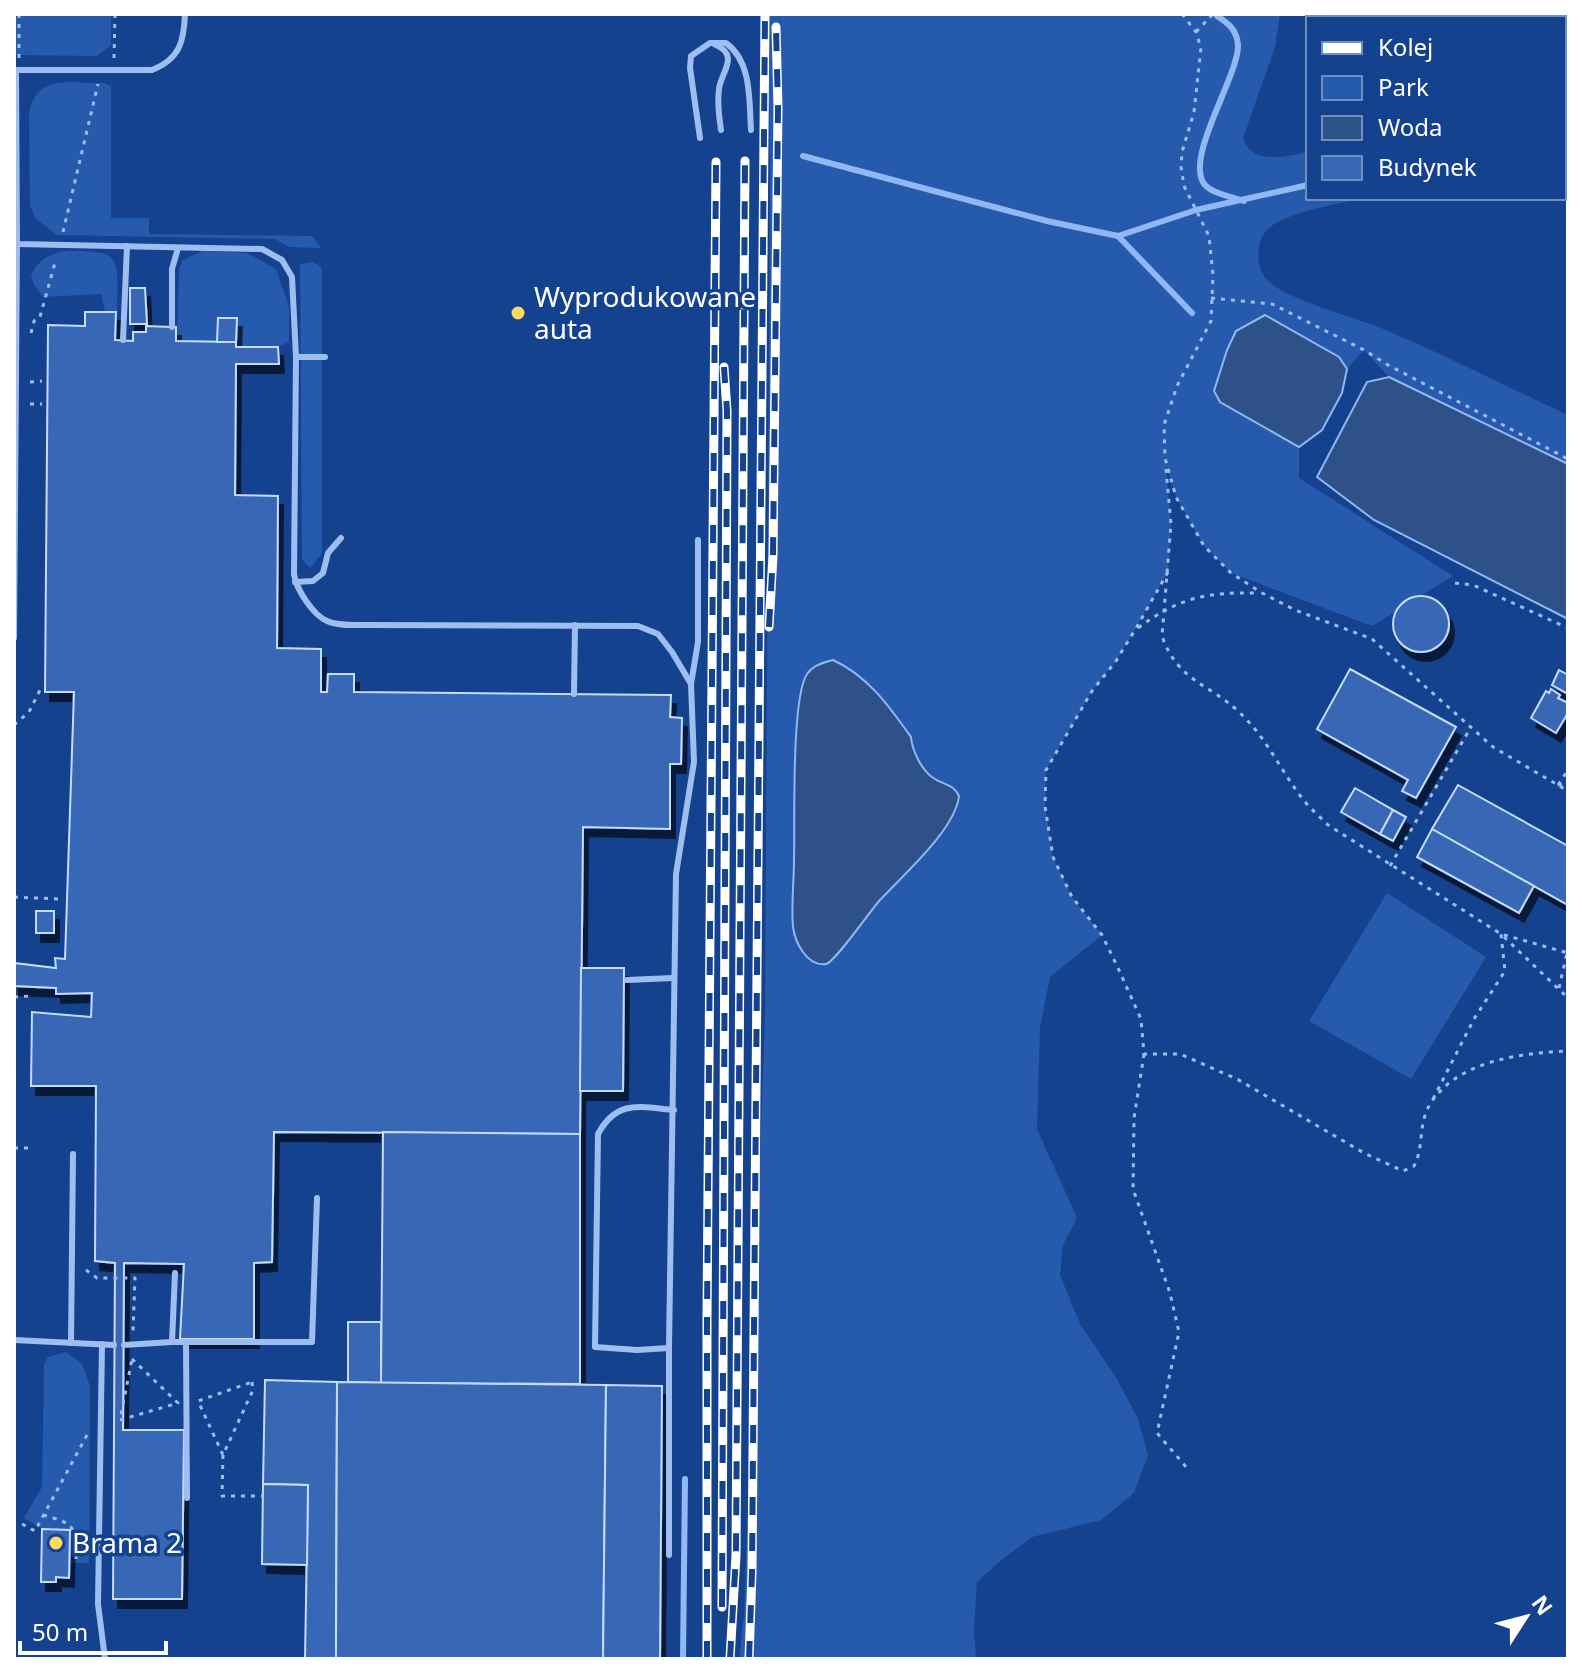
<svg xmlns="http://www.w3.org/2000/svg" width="1582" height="1673" viewBox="0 0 1582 1673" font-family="'Noto Sans',sans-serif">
<defs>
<filter id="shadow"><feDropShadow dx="5" dy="9" stdDeviation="0" flood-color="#0009"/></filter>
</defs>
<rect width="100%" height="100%" fill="#14428e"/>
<g fill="#265aad" fill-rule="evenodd">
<polygon points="14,14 111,14 111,45 97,56 14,55"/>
<path d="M768,14h512l-5,33 -32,91c9,28 43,18 65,14v46h55c-24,6 -82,15 -97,33 -11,13 -10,38 2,50 20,19 89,37 118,49 61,26 121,57 182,85v50l-179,-88 -25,-27 -17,19 -8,-12 -119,45 79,45v31l154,98 -81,50 -141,-53 -27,-27 -28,-49 -10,-32 5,59 -3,48 -33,58 -19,31 -24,30 -46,79 -1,36 8,51 19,40 30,38 -52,42 -10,51 -3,101 40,89 -14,27 -3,30 20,49 37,55 21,40 10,36 -14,38 -33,27 -69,17 -32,24 -23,21 -3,49 2,28h-237l5,-45 21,-600 5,-834zM809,671l62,14 40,52c1,19 15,39 34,46l-84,138 -28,40 -27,-5 -13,-27 5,-207 3,-35z"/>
<path d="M104,83l7,3v132h38v16l163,2 9,12 -32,-1 -14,-8 -218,-4 -21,-16 -6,-13 -1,-94c9,-39 42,-28 75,-29z"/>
<path d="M65,251c58,-1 53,5 52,60h-12l-4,-17 -58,3 -9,-12 -3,-10c8,-15 16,-20 34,-24z"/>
<polygon points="202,251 247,253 276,269 289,307 289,342 278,347 236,347 236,319 218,318 217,342 177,341 179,269 183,260"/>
<polygon points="313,262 322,268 322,553 310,568 302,559 300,264"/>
<polygon points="1387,893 1486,957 1411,1079 1309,1021"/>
<polygon points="66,1352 82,1364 90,1386 89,1563 69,1563 69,1530 42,1529 24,1518 42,1487 44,1365 48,1357"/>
</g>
<g fill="#2f518a" stroke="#90b8f4" stroke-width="2">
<polygon points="1265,315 1339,357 1347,369 1342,393 1322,430 1299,447 1220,402 1214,391 1227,350 1236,331"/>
<polygon points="1389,377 1568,464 1568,619 1374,520 1317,477 1367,382"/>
<path d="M833,660c35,16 56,46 78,77 1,13 10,32 21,40 10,8 21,6 27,19 -4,34 -55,78 -79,104 -10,11 -45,62 -54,64 -19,3 -31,-22 -33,-37 -2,-21 1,-45 1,-67 1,-35 -3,-162 13,-186 6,-9 17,-12 26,-14z"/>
</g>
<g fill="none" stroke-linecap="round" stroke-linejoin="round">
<g stroke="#90b8f4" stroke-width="6">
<path d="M1217,16c11,7 20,14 21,29 1,31 -55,114 -33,140 8,9 28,12 39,16"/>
<polyline points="1564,113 1568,112"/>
<polyline points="803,156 1047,221 1118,236 1196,210 1308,185"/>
<polyline points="1118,236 1192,313"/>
<polyline points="683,1659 685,1479"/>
</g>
</g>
<g fill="#3868b5" stroke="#c5dbfc" stroke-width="2" filter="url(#shadow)">
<polygon points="130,288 145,288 147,324 130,324"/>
<polygon points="85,312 116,312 115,340 133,341 133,332 146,332 146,326 172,327 176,327 176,341 236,342 236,347 278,347 279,364 236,364 235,495 278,496 277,648 321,649 321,692 327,692 328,674 354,674 354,692 671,695 670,717 682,718 681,764 670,764 670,829 583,827 580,1134 274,1132 272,1262 254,1263 254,1339 180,1339 184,1264 124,1263 123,1430 184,1430 182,1599 113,1599 115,1263 95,1261 96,1086 31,1086 32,1012 91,1017 92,993 56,994 56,988 14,986 14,963 56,968 55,958 65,959 74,692 45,692 48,325 85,326"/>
<polygon points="218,318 237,318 236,342 217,342"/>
<circle cx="1421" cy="624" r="28"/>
<polygon points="1350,669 1456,727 1416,798 1402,791 1408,780 1317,729"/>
<polygon points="1559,670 1568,675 1568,694 1552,685"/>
<polygon points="1551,689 1560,695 1558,698 1568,703 1568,713 1556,733 1531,718 1546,691 1549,693"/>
<polygon points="1458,785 1568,846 1568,905 1432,829"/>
<polygon points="1355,788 1393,810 1380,834 1341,812"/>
<polygon points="1393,810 1406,817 1393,841 1380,834"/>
<polygon points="1432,829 1534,886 1519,913 1417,857"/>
<rect x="36" y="911" width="18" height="22"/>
<polygon points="581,968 624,968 623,1091 580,1091"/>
<polygon points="383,1132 580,1134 580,1384 381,1383"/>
<polygon points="348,1322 381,1322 381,1383 348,1382"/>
<polygon points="265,1380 337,1382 336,1659 305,1659 308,1485 263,1484"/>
<polygon points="337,1382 606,1385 603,1659 336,1659"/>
<polygon points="606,1385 662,1386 660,1659 603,1659"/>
<polygon points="263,1484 308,1485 307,1565 262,1564"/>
<polygon points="42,1529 70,1530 69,1578 56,1577 56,1582 41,1582"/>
</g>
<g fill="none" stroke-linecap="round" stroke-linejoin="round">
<g stroke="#9ebef1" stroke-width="3" stroke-dasharray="4 6" stroke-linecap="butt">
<polyline points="19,14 19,58"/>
<polyline points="1182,14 1196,32 1201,48 1194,112 1182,152 1181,167 1184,186 1209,236 1213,275 1211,321 1177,386 1164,425 1165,458 1176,497 1204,546 1231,573 1262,593 1295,610 1372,639 1493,747 1568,791"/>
<polyline points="1196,32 1213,14"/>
<polyline points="114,58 115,14"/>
<polyline points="63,232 98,84"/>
<polyline points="1211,298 1272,304 1364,350 1388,365 1568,459"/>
<polyline points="31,333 34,321 40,317 56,259"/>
<polyline points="30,382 42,381"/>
<polyline points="30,404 42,404"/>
<path d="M1166,469l5,55 -9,112c16,46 47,47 78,77 28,26 42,61 66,90 7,8 15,15 22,22l173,109 67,19"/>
<path d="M1168,572l-33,58 -19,31 -24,30 -46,79 -1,36 8,51 19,40 30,38 17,35 22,49 3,35h36l57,25 127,74 39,18 11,-5c11,-21 3,-43 18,-65 29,-41 90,-48 136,-50"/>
<polyline points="1455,583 1473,585 1568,628"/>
<path d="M1138,628c42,-31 69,-36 120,-35"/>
<polyline points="14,725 29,712 41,688"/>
<polyline points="1558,785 1568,770"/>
<polyline points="1558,785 1568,784"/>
<polyline points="1390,866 1471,727"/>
<polyline points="14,897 58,899"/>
<polyline points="1504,937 1568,998"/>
<polyline points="1559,988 1567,953"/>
<polyline points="14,997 30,996"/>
<polyline points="1144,1054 1134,1118 1133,1189 1170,1293 1179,1332 1157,1433 1187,1468"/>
<polyline points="1433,1099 1474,1019 1505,971 1501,934"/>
<polyline points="14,1148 28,1148"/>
<polyline points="86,1270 97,1278 135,1278 133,1331"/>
<polygon points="132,1359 178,1403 120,1420"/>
<polygon points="252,1382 253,1390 223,1455 198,1401"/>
<polyline points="223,1455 222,1496 263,1496"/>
<path d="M43,1515c35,9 33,14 33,48"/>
<polyline points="22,1524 35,1531 87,1435"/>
</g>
<g stroke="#9ebef1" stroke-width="6">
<path d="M714,44c27,11 7,28 5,45 -2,14 0,28 2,41"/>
<path d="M14,70h2l1,174 245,5 20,11 10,17 4,80 -2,217c2,15 19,41 33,47 11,5 26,4 39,4l272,1 20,8 14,18 19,32 3,78 -18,112 -7,474 -32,2 -42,-3 3,-213c19,-35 42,-27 76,-24"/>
<path d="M16,70h136c28,-11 32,-29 33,-56"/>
<path d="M700,138l-10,-70 1,-12 19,-13h16c26,19 23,57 25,87"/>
<polyline points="172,327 172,269 178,248"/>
<polyline points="123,340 127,246"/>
<polyline points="296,357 325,357"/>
<polyline points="295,582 313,581 323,573 328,553 341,538"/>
<polyline points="14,638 17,244"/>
<polyline points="691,684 698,642 698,540"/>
<polyline points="574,694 575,625"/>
<polyline points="627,980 673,978"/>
<polyline points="14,1340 114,1345"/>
<polyline points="172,1342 175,1273"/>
<polyline points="186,1342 187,1498"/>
<polyline points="71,1343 73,1154"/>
<polyline points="102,1344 98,1604 105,1659"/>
<polyline points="124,1345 172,1342 312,1342 317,1198"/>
<polyline points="669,1555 669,1348"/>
</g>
<defs>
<g id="rail">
<polyline points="769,627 773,555 778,108 776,27"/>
<polyline points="722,1607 727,411 724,367"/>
<polyline points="707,1659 707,1319 716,162"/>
<polyline points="730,1659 736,1555 745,161"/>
<polyline points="749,1659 752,1572 765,14"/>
</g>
</defs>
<use href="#rail" stroke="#fff" stroke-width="9"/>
<use href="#rail" stroke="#14428e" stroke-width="6" stroke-dasharray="18" stroke-linecap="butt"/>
</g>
<g fill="#ffda5e" stroke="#14428e" stroke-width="3">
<circle cx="518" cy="313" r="8"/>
<circle cx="56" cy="1543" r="8"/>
</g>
<g text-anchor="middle" stroke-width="7" stroke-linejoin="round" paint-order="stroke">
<g font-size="28" fill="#fff" stroke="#14428e" text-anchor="start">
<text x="534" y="307">Wyprodukowane<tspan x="534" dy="32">auta</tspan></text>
<text x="72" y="1553">Brama 2</text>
</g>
</g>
<rect width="1582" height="1673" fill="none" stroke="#ffffff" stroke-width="32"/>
<rect x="1306" y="16" width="260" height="184" fill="#14428e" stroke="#728ebb" stroke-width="2"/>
<rect x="1322" y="42" width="40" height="12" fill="#ffffff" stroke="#728ebb" stroke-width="2"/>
<text x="1378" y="56" font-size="24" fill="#ffffff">Kolej</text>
<rect x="1322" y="76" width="40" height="24" fill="#265aad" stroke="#728ebb" stroke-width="2"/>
<text x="1378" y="96" font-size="24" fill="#ffffff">Park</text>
<rect x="1322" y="116" width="40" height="24" fill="#2f518a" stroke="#728ebb" stroke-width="2"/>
<text x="1378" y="136" font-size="24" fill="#ffffff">Woda</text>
<rect x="1322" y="156" width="40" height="24" fill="#3868b5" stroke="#728ebb" stroke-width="2"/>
<text x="1378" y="176" font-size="24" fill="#ffffff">Budynek</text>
<g transform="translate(1526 1617) rotate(54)" stroke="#14428e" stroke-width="6" paint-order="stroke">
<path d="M0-6L14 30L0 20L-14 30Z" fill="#ffffff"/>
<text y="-12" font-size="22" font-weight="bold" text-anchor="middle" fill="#ffffff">N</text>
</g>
<path d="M20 1641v12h146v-12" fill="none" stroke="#ffffff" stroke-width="4"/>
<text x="32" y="1641" font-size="24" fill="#ffffff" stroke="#14428e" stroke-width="6" paint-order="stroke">50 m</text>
</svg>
